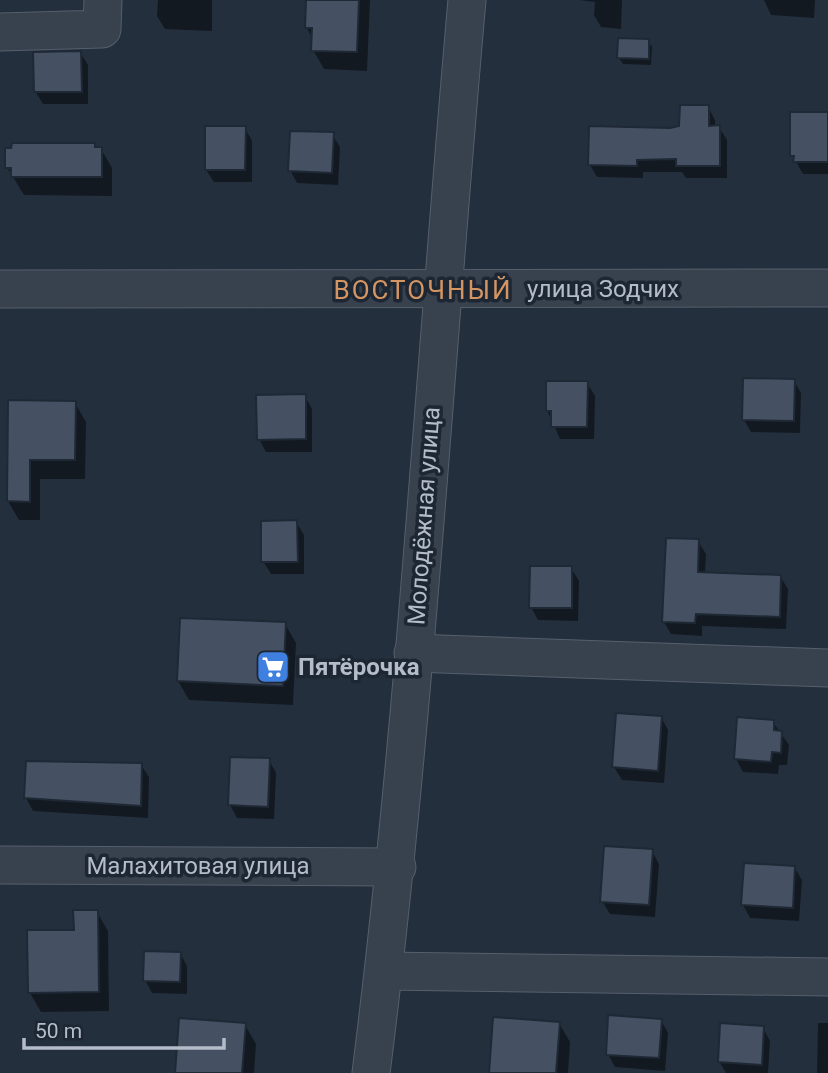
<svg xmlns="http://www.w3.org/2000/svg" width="828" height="1073" viewBox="0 0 828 1073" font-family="Roboto,sans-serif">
<rect width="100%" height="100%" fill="#242f3e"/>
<g fill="#0007">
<polygon points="158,0 212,0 212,31 165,29 157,16"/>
<polygon points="308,0 370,0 367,71 324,69 313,50 313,39 306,27"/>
<polygon points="579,0 622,0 621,29 601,27 594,15 595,2"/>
<polygon points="764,0 815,0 814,18 771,15"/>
<polygon points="648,41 652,47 651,65 623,64 619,58"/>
<polygon points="80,52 88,65 88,104 43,104 35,91"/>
<polygon points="708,107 715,120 715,127 719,127 727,140 727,178 686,178 682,172 643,172 643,178 597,177 590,165 681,127"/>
<polygon points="828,114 828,174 803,174 792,155"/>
<polygon points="245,128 252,141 252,182 214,182 206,170"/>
<polygon points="332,134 340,147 338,185 297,183 290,170"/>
<polygon points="94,145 101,149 112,168 112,196 24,195 7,167"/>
<polygon points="794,381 801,393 800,433 751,432 744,420"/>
<polygon points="587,383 595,396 594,439 560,439 547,410"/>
<polygon points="305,396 312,409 312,452 266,452 259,439"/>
<polygon points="10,401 75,403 86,422 85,479 40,479 40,520 19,520 8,501"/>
<polygon points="296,522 304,535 304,574 271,574 263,561"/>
<polygon points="698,541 706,554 705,574 780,576 788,589 786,629 702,626 702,636 671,634 664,622"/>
<polygon points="571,568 579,581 578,621 538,620 531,607"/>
<polygon points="285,624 296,643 293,705 189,700 178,681"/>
<polygon points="661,717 668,730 664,783 622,780 614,767"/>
<polygon points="773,722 789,745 787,765 779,765 778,774 743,772 736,759"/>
<polygon points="269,760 276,773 274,819 237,818 230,805"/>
<polygon points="141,765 149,777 148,818 33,811 26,798"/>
<polygon points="652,851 659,864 655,917 610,914 602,901"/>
<polygon points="794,867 802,880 799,921 750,918 743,905"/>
<polygon points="97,912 108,931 109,1011 41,1012 30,993 75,931"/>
<polygon points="180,953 187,966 187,994 152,993 145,980"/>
<polygon points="661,1020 668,1033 665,1071 615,1067 608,1054"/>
<polygon points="559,1023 570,1042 568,1073 491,1073"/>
<polygon points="818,1023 828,1023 828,1073 817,1073"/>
<polygon points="245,1025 256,1044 254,1073 178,1073"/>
<polygon points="763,1028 770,1041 768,1073 726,1073 719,1061"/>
</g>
<g fill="#455162" stroke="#1f2835" stroke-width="2">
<polygon points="306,0 359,0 357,52 311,51 312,28 305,28"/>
<polygon points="618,38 649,39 649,59 617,58"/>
<polygon points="81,51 82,92 34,92 33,52"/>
<polygon points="680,105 709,105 709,126 720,125 720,166 676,166 676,159 637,160 637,166 588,165 589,126 670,128 679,126"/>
<polygon points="790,112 828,112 828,162 793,162 794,156 790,156"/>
<polygon points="205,126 246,126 245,170 205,170"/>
<polygon points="290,131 334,132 332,173 288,171"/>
<polygon points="12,143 95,143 95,147 102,147 102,177 11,177 11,168 5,168 5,148 11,148"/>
<polygon points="743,378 795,379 794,421 742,420"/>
<polygon points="546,381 588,381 587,427 551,427 551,411 546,411"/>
<polygon points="306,394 306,439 257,440 256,395"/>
<polygon points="8,400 76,401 75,460 30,460 30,502 7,501"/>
<polygon points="297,520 298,562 261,562 261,521"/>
<polygon points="666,538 699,539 698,572 781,575 780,617 696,614 695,623 662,622"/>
<polygon points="530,566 572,566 572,608 529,608"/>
<polygon points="180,618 286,622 283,686 177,681"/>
<polygon points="616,713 662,716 658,771 612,767"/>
<polygon points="737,717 774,720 774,730 782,731 781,753 772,752 771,762 734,759"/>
<polygon points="230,757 270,758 268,807 228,805"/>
<polygon points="26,761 142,763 141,806 24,798"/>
<polygon points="604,846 653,849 649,905 600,902"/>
<polygon points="744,863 795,866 793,908 741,905"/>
<polygon points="73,910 98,910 99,992 28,993 27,930 74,930"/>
<polygon points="144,951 181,952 180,982 143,981"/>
<polygon points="608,1015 662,1019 659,1058 606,1055"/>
<polygon points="493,1017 560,1022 556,1073 489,1073"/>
<polygon points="179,1018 246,1023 242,1073 175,1073"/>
<polygon points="720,1023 764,1026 762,1065 718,1062"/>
</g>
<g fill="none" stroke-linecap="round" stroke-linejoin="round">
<defs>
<g id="minor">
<polyline points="0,32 102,29 103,0"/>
<polyline points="0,289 828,288"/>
<polyline points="413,653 828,668"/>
<polyline points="0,865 397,867"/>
<polyline points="384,971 828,977"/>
<path d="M371,1073c45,-356 64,-715 96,-1073"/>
</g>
</defs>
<use href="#minor" stroke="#565f6c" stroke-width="39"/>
<use href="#minor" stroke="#38414e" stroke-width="37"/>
</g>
<defs>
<symbol id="supermarket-square" viewBox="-11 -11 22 22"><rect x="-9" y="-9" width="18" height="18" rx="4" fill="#3f7fe0" stroke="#1d2633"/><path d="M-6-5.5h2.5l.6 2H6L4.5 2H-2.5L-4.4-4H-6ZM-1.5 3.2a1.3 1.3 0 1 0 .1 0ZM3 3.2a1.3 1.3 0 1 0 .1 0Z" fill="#fff"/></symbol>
</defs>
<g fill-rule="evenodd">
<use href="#supermarket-square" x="254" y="648" width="38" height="38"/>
</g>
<g text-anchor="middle" stroke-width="7" stroke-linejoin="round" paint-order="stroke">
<g font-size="24" fill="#b4bcc9" stroke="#1d2633">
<text x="603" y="297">улица Зодчих</text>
<text transform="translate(424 516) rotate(-86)" y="8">Молодёжная улица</text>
<text x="198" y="874">Малахитовая улица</text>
</g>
<g font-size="24" font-weight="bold" fill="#b4bcc9" stroke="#1d2633" text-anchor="start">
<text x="298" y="675">Пятёрочка</text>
</g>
<g font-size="26" letter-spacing="2" fill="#d59563" stroke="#1d2633">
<text x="423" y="299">ВОСТОЧНЫЙ</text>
</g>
</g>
<path d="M24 1038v10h200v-10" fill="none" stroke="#b4bcc9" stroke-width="3.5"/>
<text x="35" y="1038" font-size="21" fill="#b4bcc9" stroke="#1d2633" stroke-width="5" paint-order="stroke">50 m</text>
</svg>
